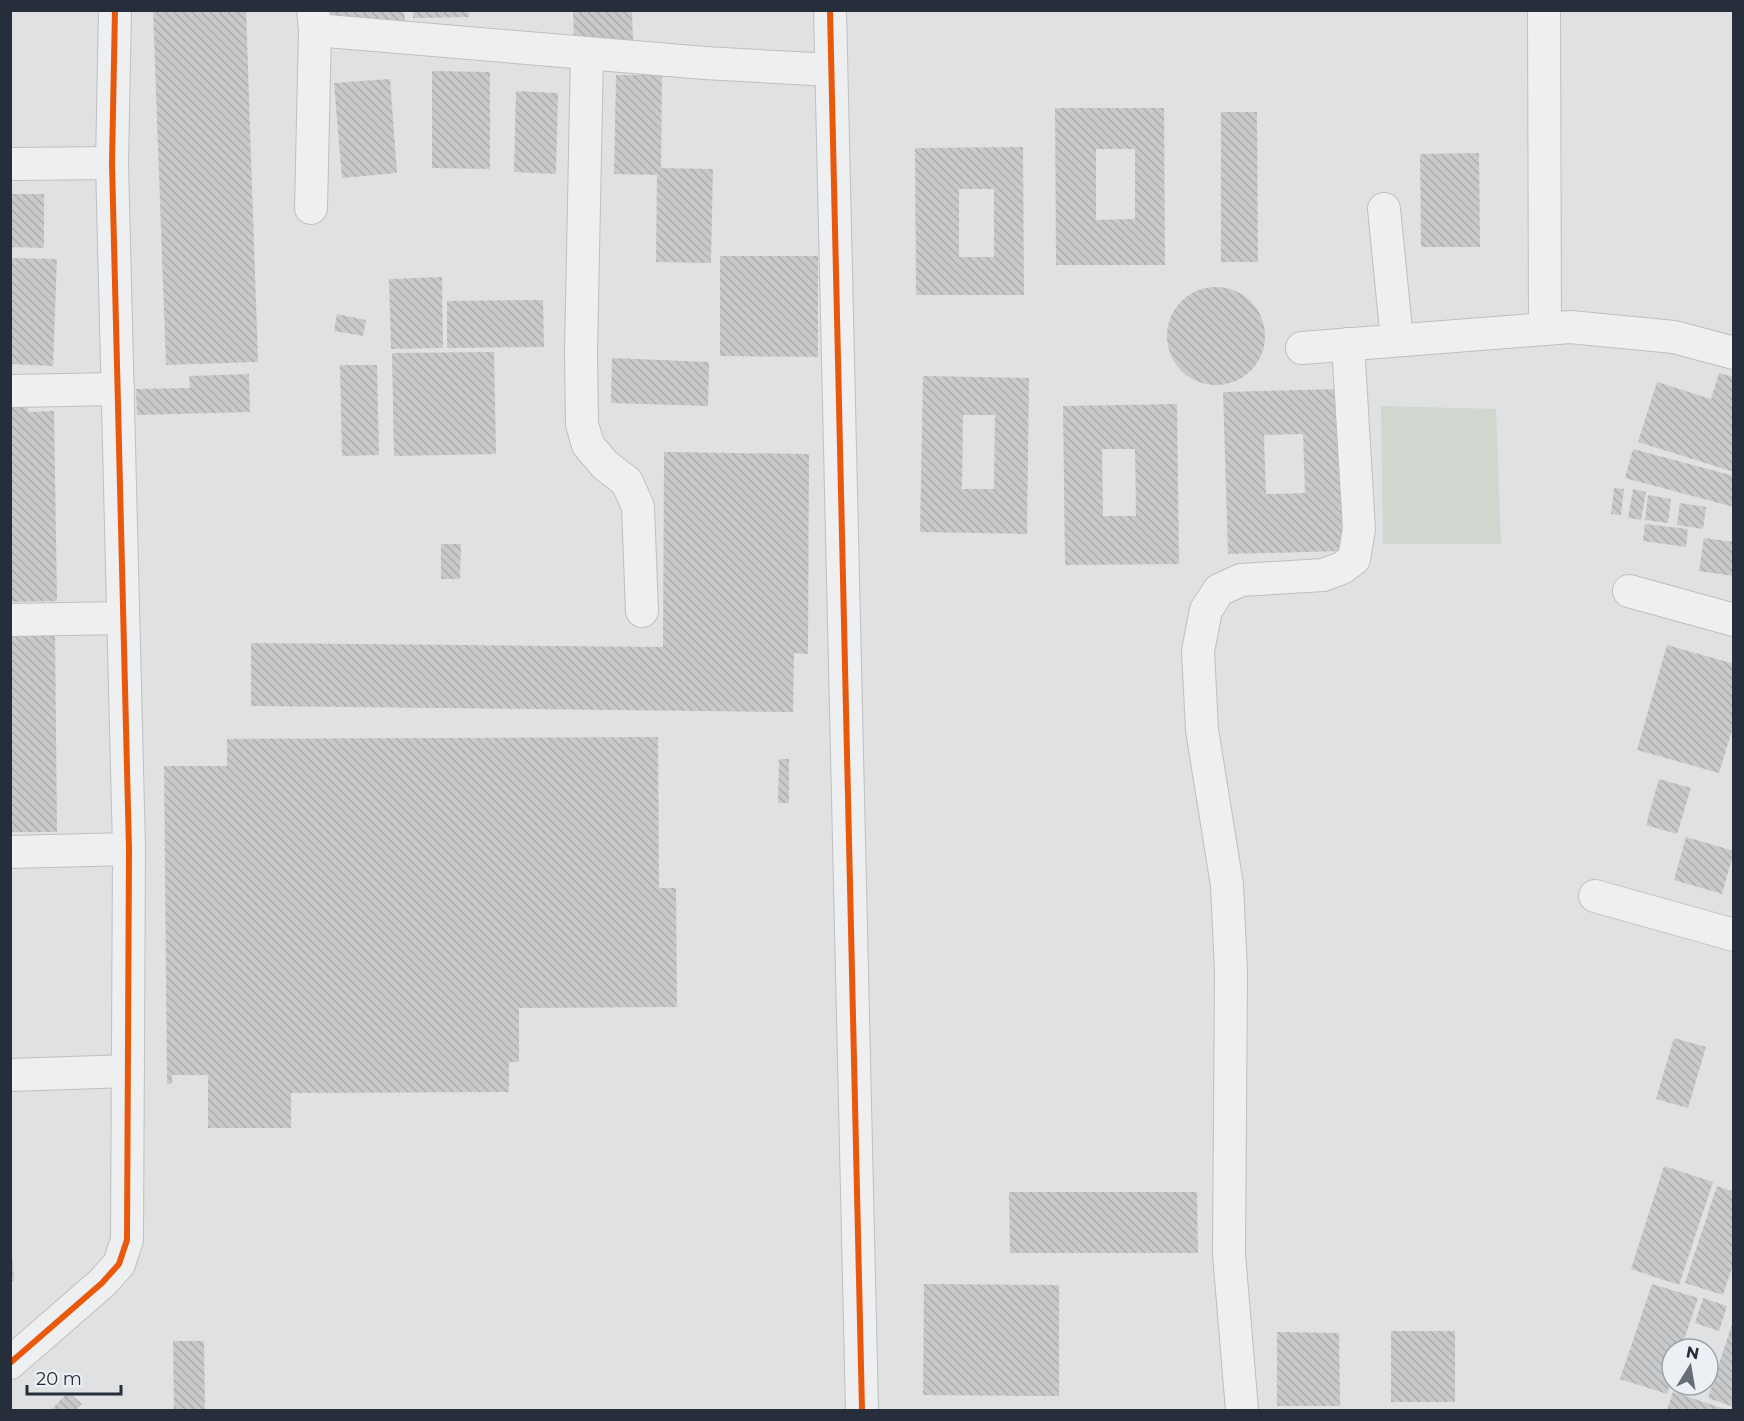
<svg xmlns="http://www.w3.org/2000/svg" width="1744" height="1421" viewBox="0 0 1744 1421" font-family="Montserrat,sans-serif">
<defs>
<pattern id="building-back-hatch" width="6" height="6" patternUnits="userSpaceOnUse" patternTransform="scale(1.5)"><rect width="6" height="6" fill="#c7c9cb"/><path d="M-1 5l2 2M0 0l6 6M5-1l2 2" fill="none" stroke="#abadaf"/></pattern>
</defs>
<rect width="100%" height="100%" fill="#dfe1e3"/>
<polygon fill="#cfd7cf" points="1381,406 1496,409 1501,544 1383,544"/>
<g fill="url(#building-back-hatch)" fill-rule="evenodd">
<polygon points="153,10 246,10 258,362 166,365"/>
<polygon points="320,10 404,10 405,21 321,22"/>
<polygon points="413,10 469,10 469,17 413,18"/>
<polygon points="573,10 632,10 633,40 574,41"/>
<polygon points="432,71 490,72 490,169 432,168"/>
<polygon points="616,75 662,75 661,168 713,169 711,263 656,262 657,175 614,174"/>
<polygon points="390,79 397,173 342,178 334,83"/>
<polygon points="516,91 558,93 556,174 514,172"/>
<path d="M1055,108h109l1,157h-109zM1096,149h39v70l-39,1z"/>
<polygon points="1221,112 1257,112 1258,262 1221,262"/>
<path d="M1023,147l1,148h-108l-1,-147zM959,189h35v68h-35z"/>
<polygon points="1479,153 1480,247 1421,247 1420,154"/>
<polygon points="10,194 44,194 44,248 10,247"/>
<polygon points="720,256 818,256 818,357 720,356"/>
<polygon points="10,258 57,259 53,366 10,364"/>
<polygon points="442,277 443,348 391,349 389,279"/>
<circle cx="1216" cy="336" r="49"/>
<polygon points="543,300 544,347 447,348 447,301"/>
<polygon points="337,314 366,320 363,336 334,331"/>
<polygon points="494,352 496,454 394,456 392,353"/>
<polygon points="612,358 709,362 708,406 611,403"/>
<polygon points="340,365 377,365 379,455 342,456"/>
<polygon points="1719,373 1734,377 1734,472 1638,442 1657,382 1711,399"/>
<polygon points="249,374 250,412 137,415 136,389 190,388 189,376"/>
<path d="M923,376l106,2 -2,156 -107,-2zM963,415h32l-1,74h-32z"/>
<path d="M1337,389l6,162 -115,3 -5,-162zM1303,434l2,59 -39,1 -2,-59z"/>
<polygon points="10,398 27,398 28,412 54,411 57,601 10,602"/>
<path d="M1177,404l2,160 -114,1 -2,-159zM1102,449h33l1,67h-33z"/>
<polygon points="1633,449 1734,476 1734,507 1625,478"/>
<polygon points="664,452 809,454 808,654 794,653 793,712 251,706 251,643 663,647"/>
<polygon points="1614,488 1624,489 1621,515 1611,514"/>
<polygon points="1633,489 1646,492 1641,520 1628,518"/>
<polygon points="1648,495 1671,499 1668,523 1645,520"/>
<polygon points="1680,503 1706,507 1703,529 1677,525"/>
<polygon points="1645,524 1688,529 1686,547 1643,541"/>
<polygon points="1704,538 1734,542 1734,576 1699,571"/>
<polygon points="441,544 461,544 460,579 441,579"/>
<polygon points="10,632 55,632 57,832 10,832"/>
<polygon points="1667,645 1734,664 1734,724 1719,773 1637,750"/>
<polygon points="658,737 659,888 676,888 677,1007 519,1008 519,1062 509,1062 509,1092 291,1093 291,1128 208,1128 208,1075 172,1075 172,1084 167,1084 164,766 227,766 227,739"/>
<polygon points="779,759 789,759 789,803 778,803"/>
<polygon points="1659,779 1691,788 1677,834 1646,825"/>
<polygon points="1686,837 1734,851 1722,894 1674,880"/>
<polygon points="1674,1038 1706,1047 1688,1108 1656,1099"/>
<polygon points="1664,1166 1713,1182 1679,1285 1631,1269"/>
<polygon points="1717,1186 1734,1192 1734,1262 1723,1295 1685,1283"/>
<polygon points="1009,1192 1197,1192 1198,1253 1010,1253"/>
<polygon points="10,1254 12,1254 14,1281 10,1281"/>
<polygon points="924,1284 1059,1285 1059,1396 923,1395"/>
<polygon points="1652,1284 1698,1298 1681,1349 1672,1349 1672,1378 1667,1394 1620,1379"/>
<polygon points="1703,1298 1727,1306 1719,1331 1695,1323"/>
<polygon points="1733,1321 1734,1322 1734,1407 1708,1398"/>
<rect x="1391" y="1331" width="64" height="71"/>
<polygon points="1277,1332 1339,1333 1340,1406 1277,1406"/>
<polygon points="173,1341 204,1341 205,1410 174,1410"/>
<polygon points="68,1392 82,1404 76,1410 51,1410"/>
<polygon points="1673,1392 1728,1410 1667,1410"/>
</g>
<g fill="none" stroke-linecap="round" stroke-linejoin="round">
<defs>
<g id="minor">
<polyline points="313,10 315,30 705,63 831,70"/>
<polyline points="830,10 862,1410"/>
<polyline points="1544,10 1545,329"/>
<polyline points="587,53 581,353 582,424 588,445 605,465 627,482 638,507 642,611"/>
<polyline points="10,164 112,163"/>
<polyline points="311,208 315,30"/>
<polyline points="1384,209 1397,340"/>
<polyline points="1302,348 1570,327 1674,337 1734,353"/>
<polyline points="10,391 118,389"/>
<polyline points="1629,591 1734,620"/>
<polyline points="10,620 123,618"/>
<polyline points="10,852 129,849"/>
<polyline points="1595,896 1734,935"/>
<polyline points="10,1075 128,1071"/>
<polyline points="10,1363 102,1283 119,1264 127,1240 129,849 112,163 115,10"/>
<polyline points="1242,1410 1229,1254 1231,972 1227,885 1202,730 1198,651 1206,610 1219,590 1241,580 1323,575 1342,568 1354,559 1359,529 1348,344"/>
</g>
</defs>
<use href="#minor" stroke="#bdbfc1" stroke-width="34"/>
<use href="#minor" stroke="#eeeff0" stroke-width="32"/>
<defs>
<g id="cycleway">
<polyline points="830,10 862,1410"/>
<polyline points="10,1363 102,1283 119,1264 127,1240 129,849 112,163 115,10"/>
</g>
</defs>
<use href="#cycleway" stroke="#eceff3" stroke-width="10"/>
<use href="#cycleway" stroke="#e8590c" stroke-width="6"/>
</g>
<rect width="1744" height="1421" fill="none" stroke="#272e3b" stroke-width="24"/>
<g transform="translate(1690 1367) rotate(11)"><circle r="28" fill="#eceff3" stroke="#9da2a9" stroke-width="1.5"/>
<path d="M0-4.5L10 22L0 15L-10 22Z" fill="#676d76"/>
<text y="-9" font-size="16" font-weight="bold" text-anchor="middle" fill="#272e3b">N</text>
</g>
<path d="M27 1385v9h94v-9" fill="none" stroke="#272e3b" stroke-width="3"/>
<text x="36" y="1385" font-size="18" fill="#272e3b" stroke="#eceff3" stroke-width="4.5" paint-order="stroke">20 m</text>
</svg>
